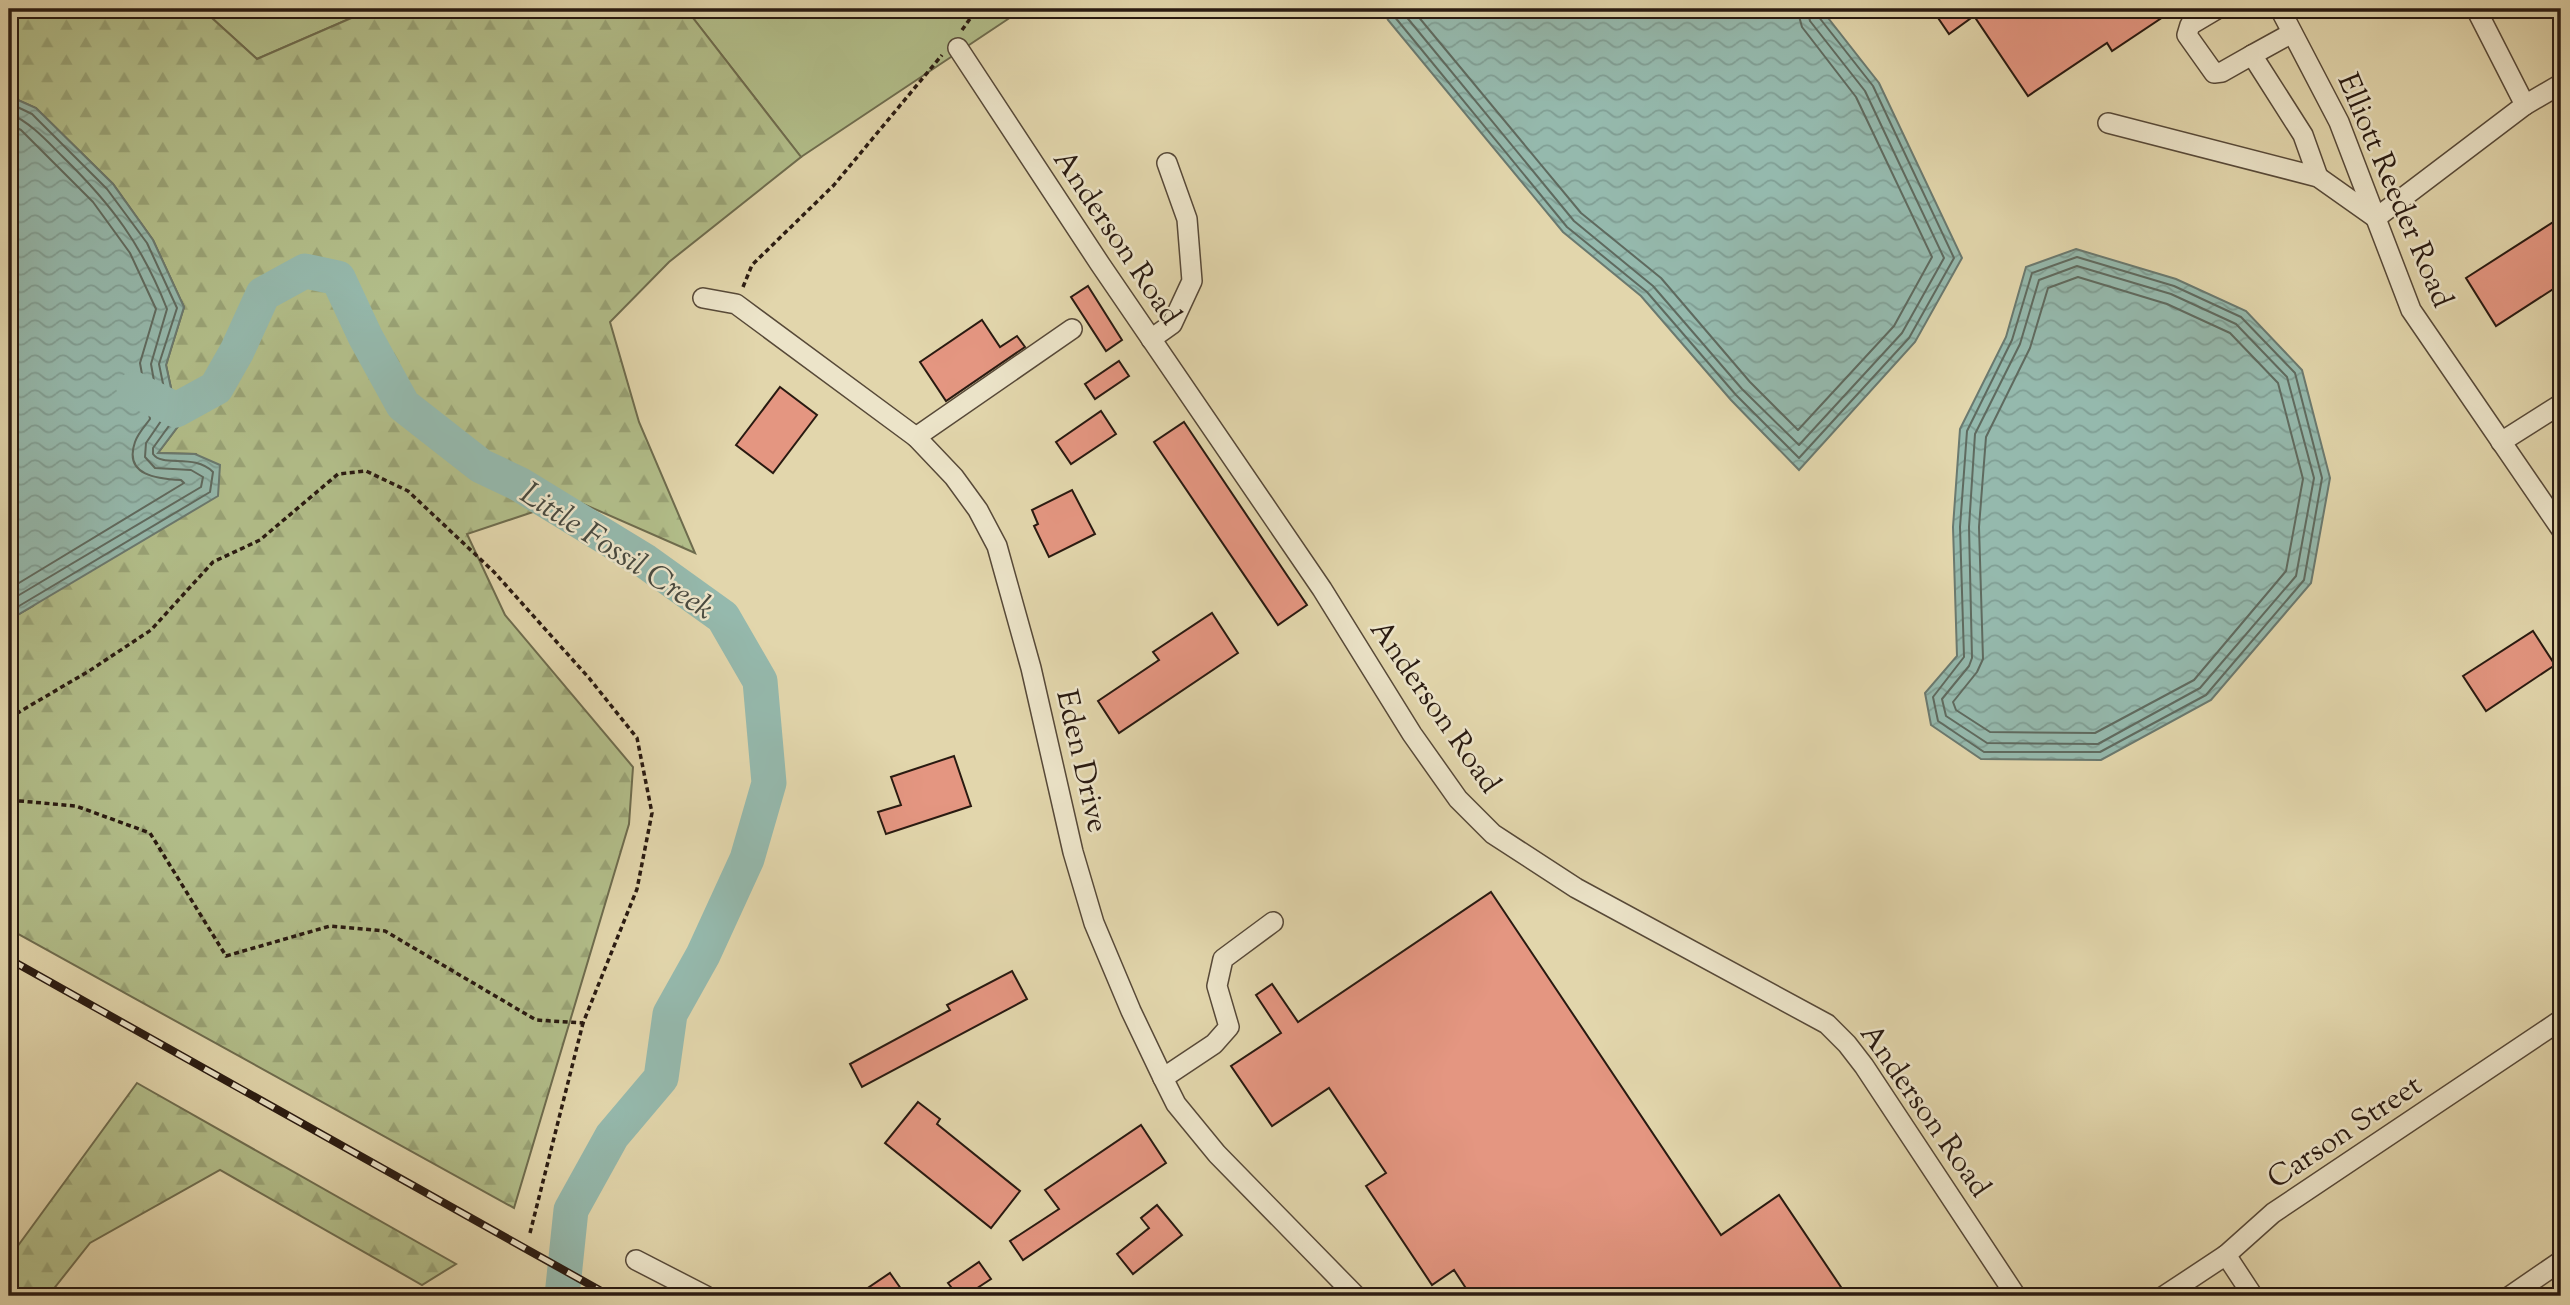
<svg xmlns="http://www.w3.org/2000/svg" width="2570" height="1305" viewBox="0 0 2570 1305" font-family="'Sorts Mill Goudy',serif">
<defs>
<pattern id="forest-firs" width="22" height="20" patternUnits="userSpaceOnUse" patternTransform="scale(1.75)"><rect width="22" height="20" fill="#b2be8a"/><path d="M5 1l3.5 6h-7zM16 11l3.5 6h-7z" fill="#99a376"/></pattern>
<pattern id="water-waves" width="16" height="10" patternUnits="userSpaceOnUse" patternTransform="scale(1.75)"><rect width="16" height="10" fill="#95b9ad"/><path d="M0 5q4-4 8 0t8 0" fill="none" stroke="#809e94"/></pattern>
</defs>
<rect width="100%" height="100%" fill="#e2d6ac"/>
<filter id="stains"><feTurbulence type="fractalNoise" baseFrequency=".00286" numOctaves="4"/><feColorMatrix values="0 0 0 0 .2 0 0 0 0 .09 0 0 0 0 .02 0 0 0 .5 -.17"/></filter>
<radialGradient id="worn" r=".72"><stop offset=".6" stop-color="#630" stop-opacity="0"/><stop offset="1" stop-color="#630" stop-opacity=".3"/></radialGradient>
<g fill="#b2be8a" stroke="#6e6c4e" stroke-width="2">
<polygon points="202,9 372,9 257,59"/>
<polygon points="686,9 1023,9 801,157"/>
</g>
<g fill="url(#forest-firs)" stroke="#6e6c4e" stroke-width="2">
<polygon points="9,9 202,9 257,59 372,9 686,9 801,157 669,262 610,322 639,422 695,553 572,499 467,534 505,615 633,767 629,824 514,1208 9,929 9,620 33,606 195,454 158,453 179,425 166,365 184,307 153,240 113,184 36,108 9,96"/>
<polygon points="137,1083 456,1264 422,1285 220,1170 90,1243 48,1296 9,1296 9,1258"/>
</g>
<g fill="url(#water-waves)" stroke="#6a796f" stroke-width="2">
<polygon points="1383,9 1821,9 1879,83 1962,258 1915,342 1799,470 1731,400 1641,296 1563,232 1388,20"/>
<polygon points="9,96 36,108 113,184 153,240 184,307 166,365 179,425 158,453 195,454 220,465 218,496 9,620"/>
<polygon points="2076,249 2176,279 2246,311 2302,370 2330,478 2311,583 2211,700 2101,760 1981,759 1931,725 1925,693 1957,656 1953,527 1960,429 2006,337 2026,267"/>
</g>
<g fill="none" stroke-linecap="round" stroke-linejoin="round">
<g stroke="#5f6a5f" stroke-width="2">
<polyline points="1390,9 1394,16 1567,227 1647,292 1736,395 1799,458 1909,338 1954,258 1873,86 1818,16 1816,9"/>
<polyline points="1400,9 1574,221 1653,286 1742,389 1799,445 1902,333 1944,258 1865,91 1810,21 1807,9"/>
<polyline points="1412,9 1581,213 1661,278 1750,382 1798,430 1894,326 1932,257 1856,97 1802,27 1797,9"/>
<path d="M9,103l23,11 75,75 40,54 30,65 -18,56 12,59 -18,25v6c10,14 41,-1 60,18l-3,20 -201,120"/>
<path d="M9,113c22,10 37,27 54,44 49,48 79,88 104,152l-16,55 10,57 -15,22 -1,14 10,11 36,2 12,7 -2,10 -192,114"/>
<path d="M9,124l12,6 72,72 37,51 26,56 -16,54 10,56c-5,7 -12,14 -15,23 -12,34 24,37 46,38l3,3 -175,106"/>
<polygon points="2077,257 2174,286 2241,317 2295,373 2322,478 2304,580 2206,695 2100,752 1984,752 1938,721 1933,697 1964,657 1960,527 1967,431 2012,340 2032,273"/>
<polygon points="2077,266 2171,294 2236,324 2287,377 2314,478 2296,576 2200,688 2098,744 1987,743 1946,716 1942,699 1969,666 1972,658 1969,527 1975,434 2020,344 2039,280"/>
<polygon points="2078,277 2167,304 2230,333 2278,383 2303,479 2286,571 2194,680 2095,733 1990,732 1956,710 1953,702 1977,672 1983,659 1979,527 1986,437 2030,348 2048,288"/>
</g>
<polyline stroke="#95b9ad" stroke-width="35" points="134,389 176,410 216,388 237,351 263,294 305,271 338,278 365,336 403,405 481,466 519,484 645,561 723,617 760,681 769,783 747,859 703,955 670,1014 661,1078 612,1136 571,1210 562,1296"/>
</g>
<g fill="#e49681" stroke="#291a11" stroke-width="2">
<polygon points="1932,9 2175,9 2112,51 2107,43 2028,96 1974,16 1949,34"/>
<polygon points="2561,217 2561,284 2496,326 2466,278"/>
<polygon points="1088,286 1122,340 1106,351 1071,297"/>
<polygon points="982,320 1000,347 1017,336 1025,347 946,401 920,362"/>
<polygon points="1119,361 1129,376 1095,399 1085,384"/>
<polygon points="780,387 817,415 773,473 736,445"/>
<polygon points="1101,411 1116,434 1071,464 1056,442"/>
<polygon points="1184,422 1307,605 1278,625 1154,442"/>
<polygon points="1072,490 1095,534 1049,557 1034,526 1038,524 1032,510"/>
<polygon points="1212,613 1238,653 1119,733 1098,701 1159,660 1153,652"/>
<polygon points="2533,631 2555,665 2486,711 2463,676"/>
<polygon points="954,756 971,806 886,834 878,812 901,805 891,777"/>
<polygon points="1491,892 1721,1235 1779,1195 1847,1296 1471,1296 1454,1270 1432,1285 1366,1186 1386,1173 1329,1088 1272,1126 1231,1066 1281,1033 1256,995 1272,984 1298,1022"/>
<polygon points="1012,971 1027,999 862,1087 850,1064 950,1010 947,1005"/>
<polygon points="918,1102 940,1119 937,1124 1020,1191 991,1228 885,1143"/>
<polygon points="1141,1125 1166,1163 1023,1260 1010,1241 1059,1209 1045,1190"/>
<polygon points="1157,1205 1182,1235 1133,1274 1117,1254 1149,1228 1141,1218"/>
<polygon points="979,1262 991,1279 965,1296 958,1296 948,1283"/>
<polygon points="890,1273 906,1296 856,1296"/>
</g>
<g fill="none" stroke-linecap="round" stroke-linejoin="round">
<defs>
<g id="minor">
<polyline points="2217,9 2190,25 2187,35 2214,73 2222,72 2252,55 2303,135 2318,177"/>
<polyline points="2280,9 2339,122 2411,310 2561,529"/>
<polyline points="958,48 1100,264 1322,589 1412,734 1458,799 1493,834 1576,888 1827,1024 1847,1044 1864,1066 2016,1296"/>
<polyline points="2252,55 2292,33"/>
<polyline points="2525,105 2561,84"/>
<polyline points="2108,123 2318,177 2376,218 2525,105 2476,9"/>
<polyline points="703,298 736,304 916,437 954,477 978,510 997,546 1031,668 1073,852 1094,923 1131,1011 1163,1078 1176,1104 1217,1154 1356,1296"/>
<polyline points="1151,339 1172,324 1192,281 1187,219 1167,163"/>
<polyline points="916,437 1072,329"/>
<polyline points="2501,442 2561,404"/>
<polyline points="1163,1078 1214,1044 1229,1027 1217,986 1223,959 1273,922"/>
<polyline points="2226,1255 2253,1296"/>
<polyline points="636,1260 706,1296"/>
<polyline points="2164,1296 2226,1255 2273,1213 2561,1020"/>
<polyline points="2510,1296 2561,1261"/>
</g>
</defs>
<use href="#minor" stroke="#574938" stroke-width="22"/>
<g stroke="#291a11" stroke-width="3.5" stroke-dasharray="5 3.5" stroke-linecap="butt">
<polyline points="962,30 977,9"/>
<polyline points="743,287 752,265 834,185 942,55"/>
<polyline points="9,718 89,671 151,630 213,562 260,540 338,474 366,471 408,491 494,572 589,678 637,738 652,813 637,889 583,1023 536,1020 385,931 330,926 226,956 150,833 76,806 9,800"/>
<polyline points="530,1233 583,1023"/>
</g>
<use href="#minor" stroke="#ece4c9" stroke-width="19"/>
<defs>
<polyline id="rail" points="9,959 610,1296"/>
</defs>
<use href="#rail" stroke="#291a11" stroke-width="8"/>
<use href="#rail" stroke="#ece4c9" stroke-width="5" stroke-dasharray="16" stroke-linecap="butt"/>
</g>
<g text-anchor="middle" stroke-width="5" stroke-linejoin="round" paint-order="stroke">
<g font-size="30" fill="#291a11" stroke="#ece4c9">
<text transform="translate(2396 190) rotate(67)" y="10">Elliott Reeder Road</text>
<text transform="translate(1118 237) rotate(56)" y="10">Anderson Road</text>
<text transform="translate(1436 706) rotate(55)" y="10">Anderson Road</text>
<text transform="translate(1083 761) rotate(77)" y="10">Eden Drive</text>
<text transform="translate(1926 1110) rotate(55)" y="10">Anderson Road</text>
<text transform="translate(2344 1131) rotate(-34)" y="10">Carson Street</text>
</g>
<g font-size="32" font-style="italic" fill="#494a40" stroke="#ece4c9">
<text transform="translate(618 550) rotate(33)" y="11">Little Fossil Creek</text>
</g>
</g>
<rect width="2570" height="1305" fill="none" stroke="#e2d6ac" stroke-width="35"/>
<rect x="10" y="10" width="2549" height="1284" fill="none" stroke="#291a11" stroke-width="3.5"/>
<rect x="18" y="18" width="2535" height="1270" fill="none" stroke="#291a11" stroke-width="2"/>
<rect width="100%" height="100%" filter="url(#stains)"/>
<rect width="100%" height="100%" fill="url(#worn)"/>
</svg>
